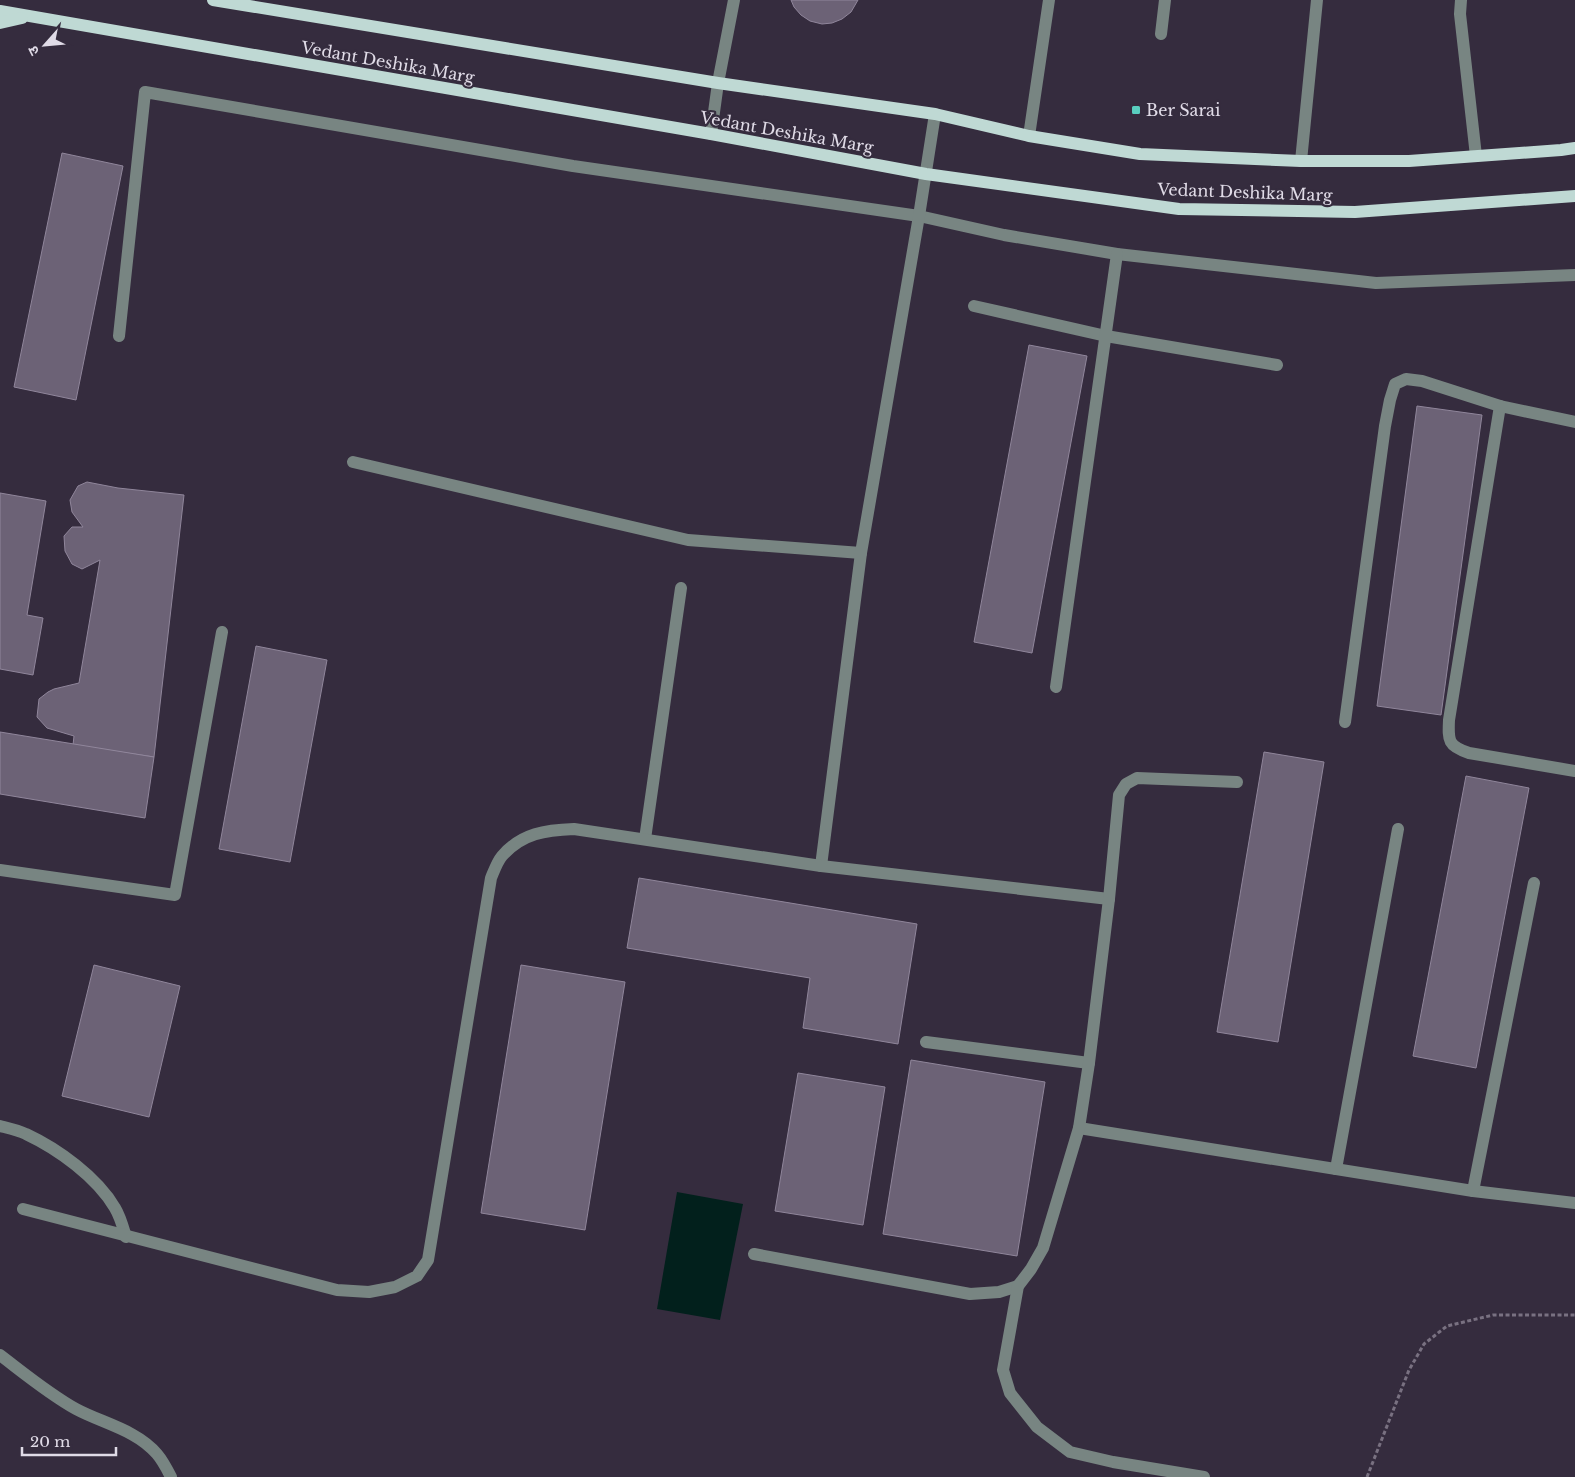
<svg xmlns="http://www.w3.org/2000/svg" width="1575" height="1477" viewBox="0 0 1575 1477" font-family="'Libre Baskerville','Noto Sans Devanagari',serif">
<rect width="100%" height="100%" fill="#352c3e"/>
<polygon fill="#02201c" points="677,1192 743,1204 720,1320 657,1309"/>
<g fill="#6c6276" stroke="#90869b">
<polygon points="791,0 858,0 851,12 842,19 832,23 822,24 810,21 801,15 794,7"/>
<polygon points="62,153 123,166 76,400 14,387"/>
<polygon points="1029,345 1087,356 1032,653 974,642"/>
<polygon points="1417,406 1482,415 1441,715 1377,706"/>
<polygon points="87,482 118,488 184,495 154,757 73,745 74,736 47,728 37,717 39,699 48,692 54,689 79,683 100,560 82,569 72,564 65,551 64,536 72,527 83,527 72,512 70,500 78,486"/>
<polygon points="0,493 46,501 27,615 43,618 33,675 0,669"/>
<polygon points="256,646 327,660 290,862 219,849"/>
<polygon points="0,732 154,757 145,818 0,794"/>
<polygon points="1264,752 1324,762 1278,1042 1217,1032"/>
<polygon points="1466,776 1529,788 1476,1068 1413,1056"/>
<polygon points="639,878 917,924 898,1044 803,1028 810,978 627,948"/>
<polygon points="94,965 180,986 149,1117 62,1096"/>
<polygon points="521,965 625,982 585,1230 481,1213"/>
<polygon points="911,1060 1045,1082 1017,1256 883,1234"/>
<polygon points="798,1073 885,1087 863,1225 775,1211"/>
</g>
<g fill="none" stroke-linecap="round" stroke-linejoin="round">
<polyline stroke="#797181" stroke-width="3" stroke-dasharray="4 2.5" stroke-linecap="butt" points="1367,1477 1409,1370 1424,1344 1447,1326 1493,1315 1575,1315"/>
<g stroke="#788582" stroke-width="12">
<polyline points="1461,0 1460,14 1476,156"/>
<polyline points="1161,34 1165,0"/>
<polyline points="711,134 718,83 734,0"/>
<polyline points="1029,136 1049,0"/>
<polyline points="1301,161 1317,0"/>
<polyline points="974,306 1106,336 1277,365"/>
<polyline points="119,336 145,92 573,166 919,216 1004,235 1117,254 1376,283 1575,275"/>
<path d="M1500,406l-51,314c-1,21 -1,26 20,33l106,18"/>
<polyline points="353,462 688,540 861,553"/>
<polyline points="1056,687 1117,254"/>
<polyline points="1345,722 1385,426 1390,400 1395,384 1406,379 1422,381 1500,406 1575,422"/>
<polyline points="645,839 681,588"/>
<polyline points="821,866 861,553 919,216 935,114"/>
<polyline points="0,870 175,895 222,632"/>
<polyline points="926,1042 1089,1063"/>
<path d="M0,1126c8,2 18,4 26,8 32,15 71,43 89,74 5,8 8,19 11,29"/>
<polyline points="1079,1128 1473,1191 1575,1203"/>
<polyline points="1336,1169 1398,829"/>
<polyline points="1473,1191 1534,883"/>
<path d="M23,1209l314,81 32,2 26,-5 22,-11 11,-16 63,-382c3,-7 6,-16 11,-22 20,-23 44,-26 72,-27l247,37 288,33"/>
<polyline points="754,1254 970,1294 999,1292 1018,1286"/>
<path d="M0,1355c25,19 49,39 76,54 26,14 61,21 81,45 6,7 10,15 14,23"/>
<polyline points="1204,1477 1113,1462 1070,1452 1037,1427 1010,1393 1003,1370 1018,1286 1031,1269 1043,1248 1079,1128 1089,1063 1109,899 1119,795 1126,784 1137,778 1237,782"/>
</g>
<g stroke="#bfd9d4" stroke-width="12">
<polyline points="213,0 718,83 935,114 1029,136 1140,154 1301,161 1409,161 1561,150 1575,148"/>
<polyline points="0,11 711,134 926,174 1179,209 1355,212 1575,196"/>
<polyline points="0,23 22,18"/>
</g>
</g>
<rect fill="#59cebf" stroke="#352c3e" stroke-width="2" x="1131" y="105" width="10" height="10" rx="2.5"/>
<g text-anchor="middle" stroke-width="4.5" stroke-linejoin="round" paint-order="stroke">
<g font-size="16" fill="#e0dbe7" stroke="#352c3e">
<text transform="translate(388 62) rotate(10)" y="6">Vedant Deshika Marg</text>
<text transform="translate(787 132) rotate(10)" y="6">Vedant Deshika Marg</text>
<text transform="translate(1245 192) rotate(2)" y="6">Vedant Deshika Marg</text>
</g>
<g font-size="16" fill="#e0dbe7" stroke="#352c3e" text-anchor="start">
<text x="1146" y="116">Ber Sarai</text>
</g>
</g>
<g transform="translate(45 45) rotate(243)" stroke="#352c3e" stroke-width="4" paint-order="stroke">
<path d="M0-4L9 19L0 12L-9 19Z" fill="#e0dbe7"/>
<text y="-8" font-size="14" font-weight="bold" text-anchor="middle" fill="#e0dbe7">उ</text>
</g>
<path d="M22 1447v8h94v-8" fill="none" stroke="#e0dbe7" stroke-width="2.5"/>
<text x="30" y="1447" font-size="15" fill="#e0dbe7" stroke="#352c3e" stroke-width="4" paint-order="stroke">20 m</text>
</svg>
